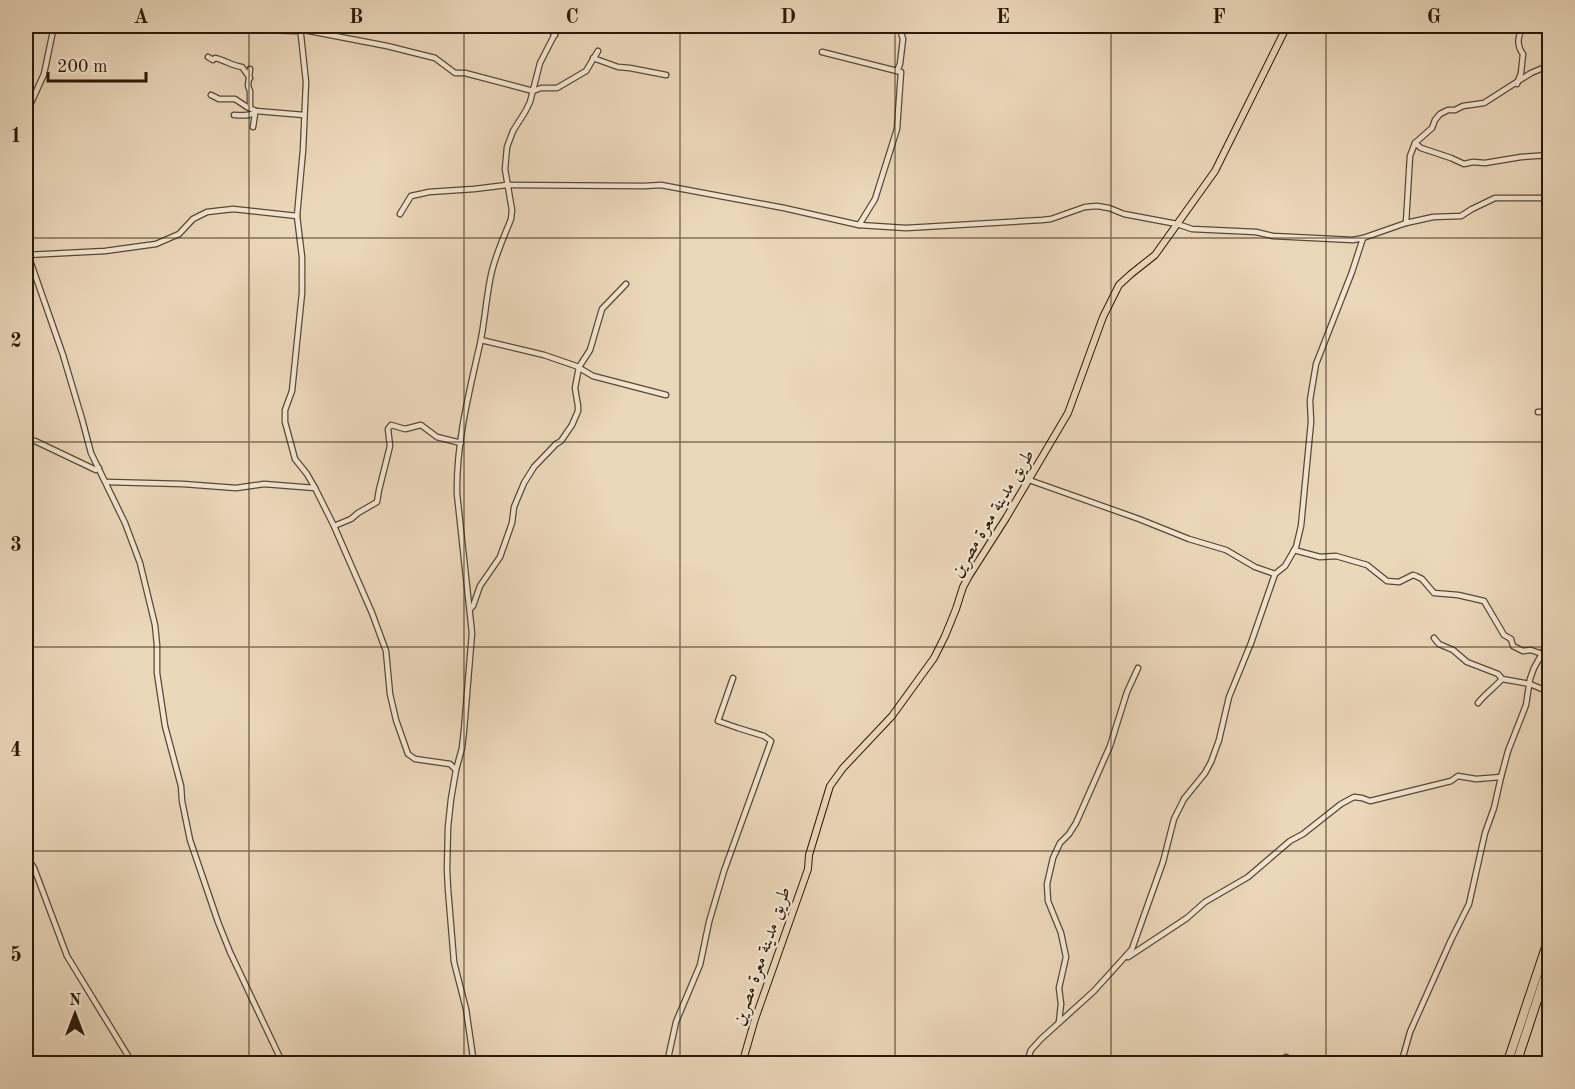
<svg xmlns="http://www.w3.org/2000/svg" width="1575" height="1089" viewBox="0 0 1575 1089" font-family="'Old Standard TT',Amiri,serif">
<rect width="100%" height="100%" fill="#ebd7ba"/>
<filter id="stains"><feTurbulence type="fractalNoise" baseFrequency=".00333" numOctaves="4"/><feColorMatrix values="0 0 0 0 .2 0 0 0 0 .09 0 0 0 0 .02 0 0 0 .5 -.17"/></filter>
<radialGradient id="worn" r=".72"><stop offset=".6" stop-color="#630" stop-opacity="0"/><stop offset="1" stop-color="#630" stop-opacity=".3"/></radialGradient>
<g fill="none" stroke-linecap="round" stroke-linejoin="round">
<defs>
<g id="minor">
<polyline points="300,26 306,82 303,150 297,216 302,257 302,293 292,391 285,410 285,422 295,459 307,474 315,488 334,526 372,613 386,651 390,694 396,720 408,754 415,759 450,764 456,770 451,799 448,827 447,869 448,889 454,962 466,1009 474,1064"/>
<polyline points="540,26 550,29 555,35"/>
<path d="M217,27c28,3 55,3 83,4l4,-1 83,16 48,12 20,15h10l68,18 8,-3h16l29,-17 12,-20"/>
<polyline points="822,52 901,72 897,129 875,199 859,225"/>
<path d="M208,57l5,3 2,-2c10,2 17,8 27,9l8,11"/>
<polyline points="593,58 618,67 630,68 666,75"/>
<polyline points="897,71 900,64 903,39 899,26"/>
<path d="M1517,84l4,-11 2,-19c-7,-9 -5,-18 0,-28"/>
<polyline points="211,95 219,99 235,99 247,107 256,111 304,115"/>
<polyline points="250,108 250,91 248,86 250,69"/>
<polyline points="26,114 44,74 54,26"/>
<path d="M234,115c7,0 18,2 22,-4"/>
<polyline points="253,127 255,114"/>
<polyline points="1415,143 1421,148 1451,158 1464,164 1473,162 1485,163 1521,157 1550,155"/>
<polyline points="400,214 411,196 429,192 474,189 507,185 644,186 661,185 784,208 859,225 906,228 1042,220 1051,219 1085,207 1097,206 1109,208 1124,214 1177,224 1192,229 1256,232 1273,236 1353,240 1363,238 1406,223 1433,217 1461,216 1472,209 1495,198 1550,198"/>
<polyline points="1406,223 1410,156 1415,143 1432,128 1435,120 1440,114 1448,110 1455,110 1463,106 1484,103 1531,73 1550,65"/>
<polyline points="26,249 63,355 82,419 91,453 125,523 140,563 155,625 157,645 157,673 165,726 181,786 182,801 190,840 218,922 230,952 283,1064"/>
<polyline points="27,255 105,251 156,244 179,234 193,219 207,212 233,209 297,216"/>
<polyline points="481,340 544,355 576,366 593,376 666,395"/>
<polyline points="1538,412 1550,411"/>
<polyline points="26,440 35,441 96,470 99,468"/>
<polyline points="106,482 183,484 236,488 264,484 315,488"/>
<polyline points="334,526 351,519 358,513 377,502 379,490 390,446 388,429 391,425 405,429 421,425 437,437 461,443"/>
<polyline points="1294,550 1320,557 1336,556 1367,565 1387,581 1399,582 1413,575 1416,576 1422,579 1434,593 1458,595 1484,601 1504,635 1511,639 1513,646 1523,651 1531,650 1542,654"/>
<polyline points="1275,574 1285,566 1296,547 1301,526 1311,422 1310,400 1316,364 1352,272 1363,238"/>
<polyline points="470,609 473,606 480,586 500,557 512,523 514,507 524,483 534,467 556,444 561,441 572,425 578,411 578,406 575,388 579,367 590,350 602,309 626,284"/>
<polyline points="1434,638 1439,644 1453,650 1467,662 1498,674 1502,679"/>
<path d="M1478,703c7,-9 16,-15 24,-24l28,5 12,5 8,-2"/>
<path d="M456,770l6,-22 2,-18 8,-97 -15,-139c-1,-51 12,-101 23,-150 5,-23 6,-46 11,-69 4,-19 13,-38 20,-56l1,-9 -7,-41 2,-22 6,-16 12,-19 5,-10 10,-39 19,-37"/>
<polyline points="26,856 34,868 67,956 133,1064"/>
<polyline points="1128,957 1187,918 1205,902 1248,877 1290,841 1303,834 1341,804 1354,797 1362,798 1370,801 1451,781 1458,776 1476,779 1501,777"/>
<polyline points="1059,1022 1061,1004 1059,988 1066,957 1061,933 1048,901 1047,884 1053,858 1060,843 1069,834 1076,823 1110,746 1127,692 1138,668"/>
<polyline points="666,1064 669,1054 676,1022 700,965 709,922 724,871 771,741 764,736 738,728 718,721 733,678"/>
<polyline points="1026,1064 1031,1050 1041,1039 1094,991 1132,949 1163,862 1174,819 1184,799 1205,773 1211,762 1219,740 1229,697 1251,643 1275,574 1255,567 1226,550 1189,539 1139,519 1029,480"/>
<polyline points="1285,1064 1286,1057"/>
<polyline points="1401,1064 1410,1032 1451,940 1469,904 1485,833 1494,808 1501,777 1508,751 1526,705 1530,679 1534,668 1550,639"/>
</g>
<polyline id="major" points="742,1064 755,1019 808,869 809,855 830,786 843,768 892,716 934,658 945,636 956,609 963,587 969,576 1006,518 1068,413 1103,317 1119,285 1131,274 1155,255 1215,171 1287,26"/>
<g id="highway">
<polyline points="1507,1064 1550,935"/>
<polyline points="1516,1064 1550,961"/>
</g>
</defs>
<use href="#minor" stroke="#594833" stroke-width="7"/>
<use href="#major" stroke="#281906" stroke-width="8"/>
<use href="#highway" stroke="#281906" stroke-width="10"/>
<use href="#minor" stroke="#f2e5d2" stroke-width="4.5"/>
<use href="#major" stroke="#ebd7ba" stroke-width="6"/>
<use href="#highway" stroke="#ebd7ba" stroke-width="8"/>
</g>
<path fill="none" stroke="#281906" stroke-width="1.5" stroke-opacity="0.55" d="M249,26v1038M464,26v1038M680,26v1038M895,26v1038M1111,26v1038M1326,26v1038M26,238h1524M26,442h1524M26,647h1524M26,851h1524"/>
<g text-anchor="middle" stroke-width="4.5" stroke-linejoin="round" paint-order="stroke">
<g font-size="18" fill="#281906" stroke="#f2e5d2">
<text transform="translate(992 513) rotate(-59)" y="6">طريق مدينة معرة مصرين</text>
<text transform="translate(761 956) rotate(-71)" y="6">طريق مدينة معرة مصرين</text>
</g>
</g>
<rect width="1575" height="1089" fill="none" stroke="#ebd7ba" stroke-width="66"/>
<g transform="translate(75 1014)" stroke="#f2e5d2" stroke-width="4.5" paint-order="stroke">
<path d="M0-4.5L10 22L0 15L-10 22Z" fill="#281906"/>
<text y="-9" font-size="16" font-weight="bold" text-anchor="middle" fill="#281906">N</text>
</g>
<path d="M48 72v9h98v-9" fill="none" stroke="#281906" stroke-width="3"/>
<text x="57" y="72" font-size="18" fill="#281906" stroke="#f2e5d2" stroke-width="4.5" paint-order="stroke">200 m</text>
<rect x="33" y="33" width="1509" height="1023" fill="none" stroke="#281906" stroke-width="2"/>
<g font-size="20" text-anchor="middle" font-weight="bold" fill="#281906">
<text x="141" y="23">A</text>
<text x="356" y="23">B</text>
<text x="572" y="23">C</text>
<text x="788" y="23">D</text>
<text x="1003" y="23">E</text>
<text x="1219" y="23">F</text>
<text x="1434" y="23">G</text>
<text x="16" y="142">1</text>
<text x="16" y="347">2</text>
<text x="16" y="551">3</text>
<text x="16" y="756">4</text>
<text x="16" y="961">5</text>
</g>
<rect width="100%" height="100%" filter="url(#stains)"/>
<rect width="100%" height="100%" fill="url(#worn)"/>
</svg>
